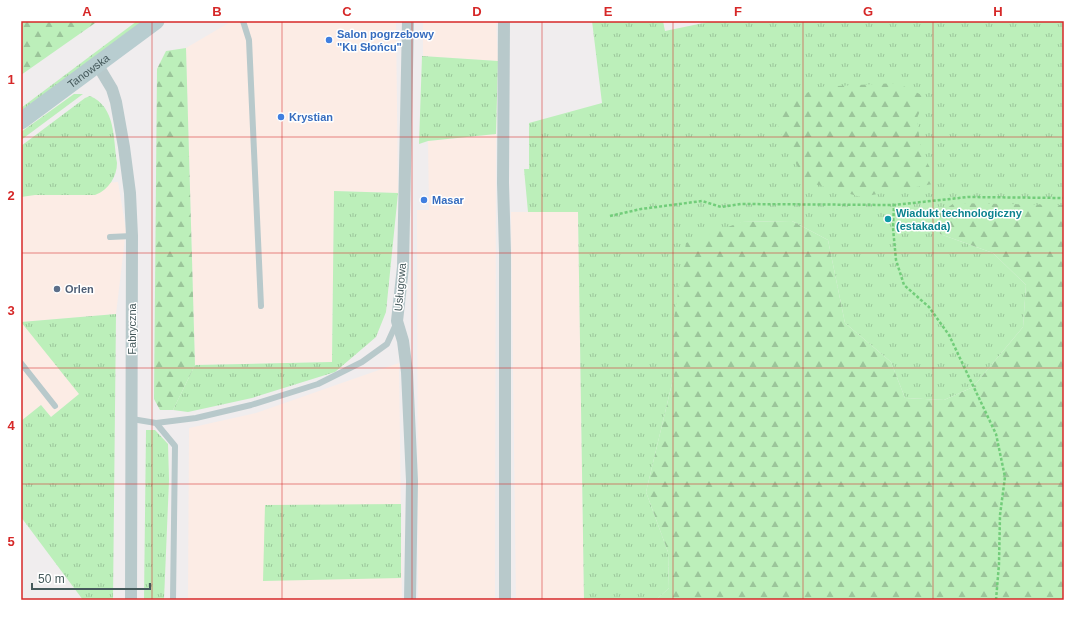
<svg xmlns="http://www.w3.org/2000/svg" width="1085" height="621" viewBox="0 0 1085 621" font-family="Arial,sans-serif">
<defs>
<pattern id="grass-tufts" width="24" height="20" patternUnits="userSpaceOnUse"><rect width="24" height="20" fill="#bcefba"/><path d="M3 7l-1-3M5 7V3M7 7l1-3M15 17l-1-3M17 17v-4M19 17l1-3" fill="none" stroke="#9bc59a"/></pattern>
<pattern id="forest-firs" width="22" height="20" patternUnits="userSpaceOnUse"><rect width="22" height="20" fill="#bcefba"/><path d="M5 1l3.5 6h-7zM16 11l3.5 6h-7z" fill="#9bc59a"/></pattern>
</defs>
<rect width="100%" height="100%" fill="#f0edee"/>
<g fill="#fcece5">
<polygon points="232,21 396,21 398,193 334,191 332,362 195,365 186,48"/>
<polygon points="423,21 496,21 498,61 423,56"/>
<polygon points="496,134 495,600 418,600 417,210 429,210 428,141"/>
<polygon points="118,182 126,230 116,314 22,322 80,394 51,417 41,405 21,421 21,189"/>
<polygon points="511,212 578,212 584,600 516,600"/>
<polygon points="399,363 402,600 188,600 189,428 256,413"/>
</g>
<g fill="url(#grass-tufts)">
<polygon points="137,21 143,21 21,113 21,108"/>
<polygon points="592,21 663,21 665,31 713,21 1064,21 1064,205 1043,205 940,234 993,253 1026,285 1023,327 973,387 944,400 905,398 891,362 845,323 828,240 792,221 741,222 673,324 674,375 646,492 668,552 669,588 656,600 584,600 578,212 528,212 524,169 529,169 529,123 602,103"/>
<polygon points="422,56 498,61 496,134 428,141 419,144"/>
<polygon points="74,94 83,94 21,140 21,132"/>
<path d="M90,96c26,11 23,42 27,67 0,13 -8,27 -22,32h-60l-14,2v-51l64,-48z"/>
<polygon points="334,191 398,193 386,312 376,337 335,372 252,398 188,412 173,410 195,365 332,362"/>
<polygon points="116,314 113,600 83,600 21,517 21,421 41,405 51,417 79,394 21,322"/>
<polygon points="146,430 155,430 168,444 169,480 164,600 144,600"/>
<polygon points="401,504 401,578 263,581 265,505"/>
</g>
<g fill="url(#forest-firs)">
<polygon points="21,21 98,21 21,75"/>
<polygon points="186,48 195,365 173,410 160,410 154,399 157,69 166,51"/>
<polygon points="897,83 926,97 917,118 921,151 938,183 861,197 807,182 787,148 773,113 817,87"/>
<polygon points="954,203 1064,205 1064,600 656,600 669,588 668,552 646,492 674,375 673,324 686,243 741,222 792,221 828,240 845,323 891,362 905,398 944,400 973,387 1023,327 1026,285 993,253 940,234 938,215"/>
</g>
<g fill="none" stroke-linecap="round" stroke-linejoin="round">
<g stroke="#72cd7a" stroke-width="2.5" stroke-dasharray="3 2" stroke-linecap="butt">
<polyline points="610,216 641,209 702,201 721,207 741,204 894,205"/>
<polyline points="996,600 999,564 1000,515 1005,477 996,434 949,335 929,307 904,285 896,260 893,228 894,205 968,197 1064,198"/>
</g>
<g stroke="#b8c9cb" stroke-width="6">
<polyline points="243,21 249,40 261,306"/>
<polyline points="110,237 132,236"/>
<polyline points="21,363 55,406"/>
<polyline points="132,419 156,423 175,446 173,600"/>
<polyline points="156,423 196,418 251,405 318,384 362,362 387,344 397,322"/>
</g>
<g stroke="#b8c9cb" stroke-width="12">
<polyline points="408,21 403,267 397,321 403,341 407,372 412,481 410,600"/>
<polyline points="504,21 503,183 505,252 505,600"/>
<polyline points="97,64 112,89 116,102 124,147 130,193 132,236 131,600"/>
</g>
<path stroke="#b8cdd0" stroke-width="17" id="s1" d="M21,121l135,-100"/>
</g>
<path fill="none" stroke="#d62828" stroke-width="1" stroke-opacity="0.55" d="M152,21v579M282,21v579M412,21v579M542,21v579M673,21v579M803,21v579M933,21v579M21,137h1043M21,253h1043M21,368h1043M21,484h1043"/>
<g fill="#3f7fe0" stroke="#fff" stroke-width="1.5">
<circle cx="329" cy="40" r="4"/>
<circle cx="281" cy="117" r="4"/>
<circle cx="424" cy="200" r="4"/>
</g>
<circle fill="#0f9aa8" stroke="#fff" stroke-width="1.5" cx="888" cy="219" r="4"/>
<circle fill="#5c6f8a" stroke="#fff" stroke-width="1.5" cx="57" cy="289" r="4"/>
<g text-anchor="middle" stroke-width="3" stroke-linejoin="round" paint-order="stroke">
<g font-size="11" font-weight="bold" fill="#366cbe" stroke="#fff" text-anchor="start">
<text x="337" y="38">Salon pogrzebowy<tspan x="337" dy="13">"Ku Słońcu"</tspan></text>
<text x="289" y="121">Krystian</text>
<text x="432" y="204">Masar</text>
</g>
<g font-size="11" fill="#45595b" stroke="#fff">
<text dy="4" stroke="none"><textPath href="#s1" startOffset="84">Tanowska</textPath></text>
<text transform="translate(400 287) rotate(-85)" y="4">Usługowa</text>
<text transform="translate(132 329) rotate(-90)" y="4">Fabryczna</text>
</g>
<g font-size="11" font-weight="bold" fill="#0d838f" stroke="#fff" text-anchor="start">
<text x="896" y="217">Wiadukt technologiczny<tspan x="896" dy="13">(estakada)</tspan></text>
</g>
<g font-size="11" font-weight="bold" fill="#4e5e75" stroke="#fff" text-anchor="start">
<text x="65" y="293">Orlen</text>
</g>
</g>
<rect width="1085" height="621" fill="none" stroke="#ffffff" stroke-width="44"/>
<path d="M32 583v6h118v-6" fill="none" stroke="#45595b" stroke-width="2"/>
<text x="38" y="583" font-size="12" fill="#45595b" stroke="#ffffff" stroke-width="3" paint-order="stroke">50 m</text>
<rect x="22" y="22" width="1041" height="577" fill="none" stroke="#d62828" stroke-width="1.5"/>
<g font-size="13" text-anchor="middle" font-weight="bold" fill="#d62828">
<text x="87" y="16">A</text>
<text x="217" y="16">B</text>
<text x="347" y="16">C</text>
<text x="477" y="16">D</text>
<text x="608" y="16">E</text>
<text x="738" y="16">F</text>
<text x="868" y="16">G</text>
<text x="998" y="16">H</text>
<text x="11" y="84">1</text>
<text x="11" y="200">2</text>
<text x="11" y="315">3</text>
<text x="11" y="430">4</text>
<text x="11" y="546">5</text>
</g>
</svg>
